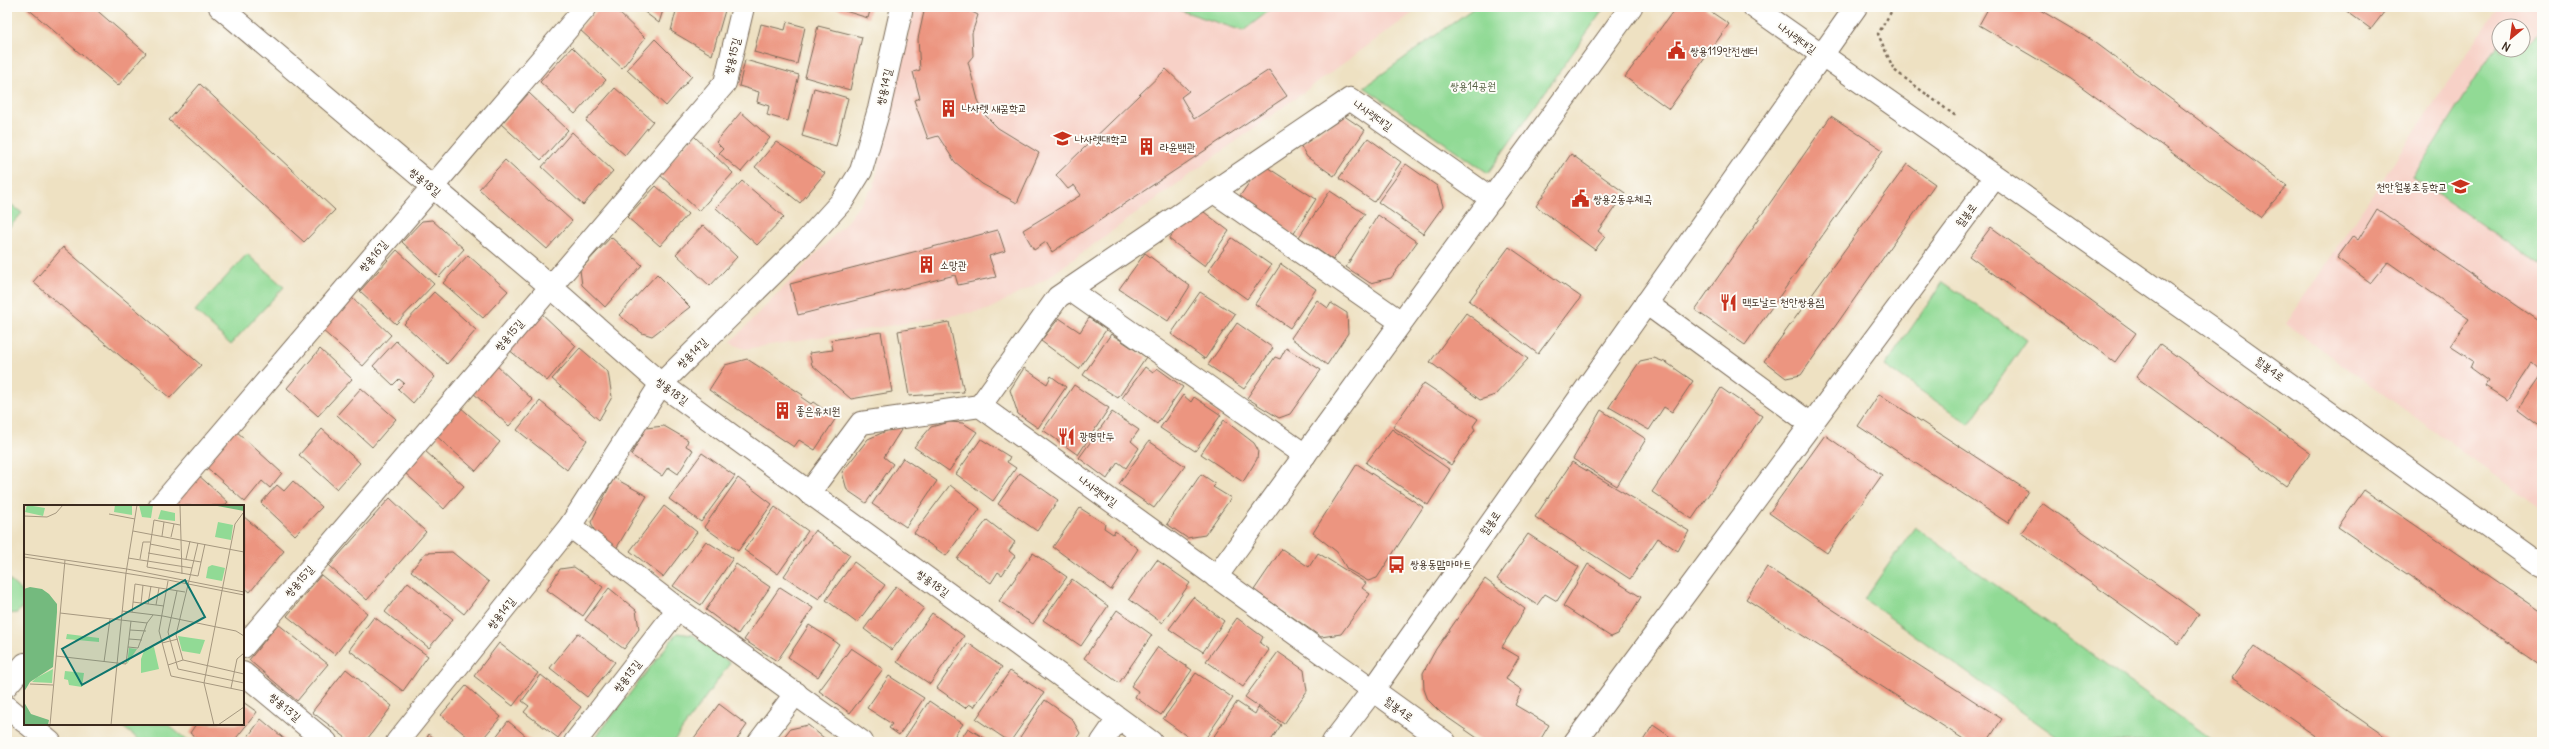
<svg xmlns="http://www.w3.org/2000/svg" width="2549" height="749" viewBox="0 0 2549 749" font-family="Delius,'Poor Story',sans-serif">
<rect width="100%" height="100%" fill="#fdfcf7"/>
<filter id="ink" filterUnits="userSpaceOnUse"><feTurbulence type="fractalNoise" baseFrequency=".025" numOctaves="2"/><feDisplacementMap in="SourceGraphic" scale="8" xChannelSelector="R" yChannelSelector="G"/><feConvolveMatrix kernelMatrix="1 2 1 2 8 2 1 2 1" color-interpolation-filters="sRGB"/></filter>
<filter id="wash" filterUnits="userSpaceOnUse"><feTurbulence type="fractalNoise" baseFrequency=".012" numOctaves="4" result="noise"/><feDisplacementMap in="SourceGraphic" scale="16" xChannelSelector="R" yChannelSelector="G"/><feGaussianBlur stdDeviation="0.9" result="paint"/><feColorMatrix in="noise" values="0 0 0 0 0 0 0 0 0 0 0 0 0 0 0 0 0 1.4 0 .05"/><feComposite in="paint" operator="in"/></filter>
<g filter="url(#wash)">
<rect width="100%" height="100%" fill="#eee1c2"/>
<g fill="#f7d1c7" fill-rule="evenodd">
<polygon points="914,7 1421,7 1046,279 987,310 745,349 730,343 844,225 874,186"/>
<path d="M2498,7h44v502l-256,-185zM2499,26h24v24h-24z"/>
</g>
<g fill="#91da95" stroke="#66825a">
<polygon points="1170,7 1274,7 1243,31"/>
<polygon points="1475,7 1605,7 1488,173 1364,87"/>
<polygon points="2542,26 2542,267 2413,177 2499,41 2499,50 2523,50 2523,38 2530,43"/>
<polygon points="7,201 22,213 7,230"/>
<polygon points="247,254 284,287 231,344 195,311"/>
<polygon points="1943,282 2027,340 1969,424 1885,366"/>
<polygon points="1915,527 2214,742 2064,742 1864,599"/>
<polygon points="7,578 25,594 25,604 17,613 7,614"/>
<polygon points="677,633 693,635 730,663 673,742 592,742"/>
<polygon points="119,724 167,724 189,742 142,742"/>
</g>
<g id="blocks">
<g fill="#ec9580">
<polygon points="26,7 93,7 146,53 118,86"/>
<polygon points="600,7 613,7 645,38 622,68 580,30"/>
<polygon points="638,7 664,7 659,23"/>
<polygon points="677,7 726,7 712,55 671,31"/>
<polygon points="832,7 871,7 868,18"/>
<polygon points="925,7 962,7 978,15 972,33 973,56 968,62 978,100 986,116 998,128 1039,153 1017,203 982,184 955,162 938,136 928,139 914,100 920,98 913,72 920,70 918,39"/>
<polygon points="1676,7 1704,7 1729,24 1669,109 1625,77"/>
<polygon points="1989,7 2035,7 2096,43 2287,186 2260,217 2071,79 1979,25"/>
<polygon points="2341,7 2388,7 2371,29"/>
<polygon points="787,22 805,27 797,64 754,52 761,24 785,30"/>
<polygon points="818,26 862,37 850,90 805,77"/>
<polygon points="655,39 692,76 666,106 627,70"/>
<polygon points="572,47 606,80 575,114 540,82"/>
<polygon points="745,60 799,75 788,121 767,115 769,106 757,102 759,92 739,86"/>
<polygon points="1166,69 1189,91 1181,97 1194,119 1269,70 1287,96 1052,252 1046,242 1034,250 1023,230 1081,195 1074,185 1068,189 1056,175"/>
<polygon points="200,84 335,210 304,242 169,120"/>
<polygon points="615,88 653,121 625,155 586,121"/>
<polygon points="814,88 848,98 836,146 802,136"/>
<polygon points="529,93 568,130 541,160 501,124"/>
<polygon points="741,112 770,138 741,172 719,153 723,149 716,142"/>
<polygon points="1343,115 1365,130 1334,176 1307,157 1300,145"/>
<polygon points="1831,116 1883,150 1745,345 1695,310"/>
<polygon points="572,132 613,171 583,205 542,167"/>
<polygon points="694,136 733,173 699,211 659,174"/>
<polygon points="1368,138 1401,162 1374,202 1339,178"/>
<polygon points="776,142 825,173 800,203 755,167"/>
<polygon points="1571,154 1625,193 1598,231 1605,237 1595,250 1536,206"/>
<polygon points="505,160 572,221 547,249 479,189"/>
<polygon points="1262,164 1316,199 1293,235 1240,196"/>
<polygon points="1406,164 1437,186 1443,206 1423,234 1378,202"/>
<polygon points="1907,164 1935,184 1801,375 1786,378 1764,361"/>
<polygon points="742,181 784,217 757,245 716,208"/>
<polygon points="656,186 688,214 660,246 627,217"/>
<polygon points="1330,191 1365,214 1333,260 1299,237"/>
<polygon points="2377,209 2542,323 2542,371 2532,362 2507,400 2485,386 2488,381 2470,368 2473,361 2450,346 2469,319 2388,262 2371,283 2337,258 2353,236 2358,240"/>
<polygon points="1204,212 1229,231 1205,266 1169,239 1187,215"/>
<polygon points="1378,215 1417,242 1391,278 1370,283 1346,267"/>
<polygon points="432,220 464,249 439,277 402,242 422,221"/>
<polygon points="703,225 737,257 710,286 676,254"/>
<polygon points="1991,227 2136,333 2115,362 1969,256"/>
<polygon points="998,230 1005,251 989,256 996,277 958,285 955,275 798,315 790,284"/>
<polygon points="611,237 642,265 605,307 582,285 580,270"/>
<polygon points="1232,238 1271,265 1247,299 1208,271"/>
<polygon points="63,247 201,365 170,398 33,282"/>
<polygon points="1509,247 1581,297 1538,354 1469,301"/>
<polygon points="397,250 434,284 396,324 360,291"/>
<polygon points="1145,253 1190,286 1168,321 1119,289"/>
<polygon points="468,255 508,291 483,318 443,283"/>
<polygon points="1281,264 1316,289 1290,328 1255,304"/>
<polygon points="657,274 690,307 652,336 642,333 619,315"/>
<polygon points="434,292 476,330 447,364 404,324"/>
<polygon points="1200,292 1235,314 1205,359 1171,334"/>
<polygon points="351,297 391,335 363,366 322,330"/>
<polygon points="1317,300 1328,308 1331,303 1347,313 1348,333 1327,365 1291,338"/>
<polygon points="540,312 576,346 547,381 508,349"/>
<polygon points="1466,313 1528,359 1495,395 1480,400 1430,362"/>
<polygon points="1059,318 1080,332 1089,318 1106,330 1079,369 1041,341"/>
<polygon points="949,322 964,392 909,396 898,331"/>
<polygon points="1237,323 1273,348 1244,389 1208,365"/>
<polygon points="881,332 892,392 851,399 812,365 809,353 833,350 831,340"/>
<polygon points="1111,334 1146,357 1118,398 1083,375"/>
<polygon points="396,341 435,377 413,403 398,389 404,383 399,379 393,385 373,366"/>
<polygon points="2160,344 2310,453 2286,486 2136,377"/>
<polygon points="580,348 608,372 612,397 599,420 552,379"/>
<polygon points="1286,348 1321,370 1290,414 1279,418 1247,398 1275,357 1280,359"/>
<polygon points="320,349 352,379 318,416 287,388"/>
<polygon points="1654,358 1667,363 1693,381 1672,412 1664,407 1649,430 1609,407 1640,361"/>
<polygon points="747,359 803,395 801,397 811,404 813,402 836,418 815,450 799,440 794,447 709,390 725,365"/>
<polygon points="496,365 533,400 509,426 471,391"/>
<polygon points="1145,367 1153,373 1157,368 1183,387 1157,424 1122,398"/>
<polygon points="1024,368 1047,384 1051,376 1066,387 1038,428 1018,414 1010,390"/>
<polygon points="2542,374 2542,427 2518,409"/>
<polygon points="1424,383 1478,419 1473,426 1475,430 1451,465 1393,427"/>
<polygon points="1074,385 1109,408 1078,455 1043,430"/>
<polygon points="361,388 396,419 372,447 337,415"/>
<polygon points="1721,388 1762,416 1692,519 1652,492"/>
<polygon points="1879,394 2028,491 2008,523 1858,426"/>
<polygon points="1183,395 1191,402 1194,397 1221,415 1195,451 1160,428"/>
<polygon points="540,401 587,440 567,470 517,430"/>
<polygon points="459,406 500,442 476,471 434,434"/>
<polygon points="1601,410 1646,439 1617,486 1573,459"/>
<polygon points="1112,412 1139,430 1131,441 1139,448 1126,468 1118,462 1107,479 1079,458"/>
<polygon points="1224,420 1254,443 1258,450 1257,459 1243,482 1201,454"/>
<polygon points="950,422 963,423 977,432 949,471 914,447 931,427"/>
<polygon points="664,426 688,440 686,446 693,450 678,474 668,467 662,476 631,455 646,428"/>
<polygon points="898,426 901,430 884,457 893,464 866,503 847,490 842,472 868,439"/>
<polygon points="234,429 282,473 270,488 262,481 245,502 203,464"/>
<polygon points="322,429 360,463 337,489 299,455"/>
<polygon points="1392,429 1450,470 1428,505 1366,463"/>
<polygon points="1825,435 1882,475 1827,553 1769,513"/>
<polygon points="981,439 1010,457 1007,462 1016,468 993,501 956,474"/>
<polygon points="1149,441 1185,466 1154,508 1119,484"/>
<polygon points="424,450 464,486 444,509 404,472"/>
<polygon points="702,453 735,476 701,522 669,499"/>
<polygon points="903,458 937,481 906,527 872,504"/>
<polygon points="1572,462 1689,531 1678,551 1658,538 1630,579 1535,517"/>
<polygon points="1357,464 1423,507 1377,578 1368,581 1347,569 1337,552 1313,533"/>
<polygon points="196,473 228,502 224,506 168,506"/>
<polygon points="1020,473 1058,500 1037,531 998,504"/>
<polygon points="1201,474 1216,484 1213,487 1231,498 1205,535 1187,538 1167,524"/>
<polygon points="614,478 647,496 616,549 597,538 591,522"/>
<polygon points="738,478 772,504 738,551 704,527"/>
<polygon points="293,481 322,507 295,535 261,503 277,485 284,491"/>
<polygon points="950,485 980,509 946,556 914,533"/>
<polygon points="2364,490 2542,612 2542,666 2338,527"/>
<polygon points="390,498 426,532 367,600 329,566"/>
<polygon points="2042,503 2199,614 2178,645 2021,533"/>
<polygon points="664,506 697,532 663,577 630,551"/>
<polygon points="775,507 808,531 778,574 744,550"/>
<polygon points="1080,508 1105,524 1104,528 1113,534 1115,531 1138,549 1111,590 1053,547"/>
<polygon points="243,516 284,551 250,592 243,586"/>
<polygon points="987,520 1015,542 1009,551 1015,556 1002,575 998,572 991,583 957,559"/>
<polygon points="815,530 850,555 819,599 784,576"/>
<polygon points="1528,534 1579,567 1557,601 1545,594 1537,605 1497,579"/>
<polygon points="706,541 733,558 701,605 673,586"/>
<polygon points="1282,549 1309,567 1318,553 1366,583 1362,588 1370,594 1341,634 1321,637 1254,590"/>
<polygon points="452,552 489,582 464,614 411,571 425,553"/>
<polygon points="1033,553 1067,577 1033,624 999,601"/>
<polygon points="1157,560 1190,583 1162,623 1129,599"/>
<polygon points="854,562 885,585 857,623 826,600"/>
<polygon points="736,564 770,587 738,634 706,610"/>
<polygon points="1588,564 1641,597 1618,634 1611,637 1563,606"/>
<polygon points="574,567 603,587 583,616 547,590 560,569"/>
<polygon points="1767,567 2002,719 1987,742 1968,742 1746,599"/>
<polygon points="321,575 367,613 335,655 287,616"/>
<polygon points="1072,579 1108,606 1081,646 1043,620"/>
<polygon points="1485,579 1525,609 1502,647 1519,657 1506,679 1522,690 1515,705 1549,725 1539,742 1529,742 1524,739 1522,742 1483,742 1441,713 1428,700 1424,689 1423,673 1436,649"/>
<polygon points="408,582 453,619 429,648 385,612"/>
<polygon points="896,586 924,608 892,650 864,629"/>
<polygon points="780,587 813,608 777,661 744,640"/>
<polygon points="609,588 636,610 639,629 624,649 585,620"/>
<polygon points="1193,597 1224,621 1203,652 1169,629"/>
<polygon points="1117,610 1152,635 1119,683 1084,658"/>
<polygon points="932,613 964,636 930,684 897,662"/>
<polygon points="374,617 428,656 403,691 349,650"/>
<polygon points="1237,618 1263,637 1260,643 1269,650 1243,687 1206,661"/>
<polygon points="278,624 328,664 297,701 249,660"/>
<polygon points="809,625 839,644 818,677 788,657"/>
<polygon points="578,633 615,662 587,697 550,668"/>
<polygon points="499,643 538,673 513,706 474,676"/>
<polygon points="968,643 1002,667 974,707 969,704 965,708 937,688"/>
<polygon points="2254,646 2393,742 2324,742 2232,678"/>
<polygon points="1158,647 1192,670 1161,715 1135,697 1138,691 1131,686"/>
<polygon points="851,648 883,669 850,713 819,691"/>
<polygon points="1278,652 1304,670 1307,691 1284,724 1245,697"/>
<polygon points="346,669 392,706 368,738 350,741 312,712"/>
<polygon points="1010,671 1044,693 1010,742 976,719"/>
<polygon points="1196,673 1233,698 1203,742 1195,742 1163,719"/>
<polygon points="541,675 581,707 558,738 524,712 529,706 522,701"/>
<polygon points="889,676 924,698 899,735 889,728 892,724 867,708"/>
<polygon points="466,686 501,717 480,742 474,742 441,715"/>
<polygon points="1045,700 1072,719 1080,733 1074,742 1026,742 1020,737"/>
<polygon points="929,701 963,724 950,742 902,742"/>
<polygon points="243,702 257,712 233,742 202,742 190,733 196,724 243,724"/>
<polygon points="1237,702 1255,714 1258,708 1281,725 1270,742 1210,742"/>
<polygon points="719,704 747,725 735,742 691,742"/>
<polygon points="261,719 288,742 244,742"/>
<polygon points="508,721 533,742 492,742"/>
<polygon points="808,725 829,742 780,742 790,729"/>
<polygon points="1653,725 1678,742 1642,742"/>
<polygon points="968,728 991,742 959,742"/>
<polygon points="429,734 439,742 424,742"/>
</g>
</g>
</g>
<g filter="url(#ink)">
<use href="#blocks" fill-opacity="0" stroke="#7a6a57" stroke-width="1"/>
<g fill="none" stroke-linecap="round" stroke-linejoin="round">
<defs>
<g id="minor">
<polyline points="220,7 551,287 661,384 1151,742"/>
<polyline points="1754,7 2220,334 2542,566"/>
<polyline points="1214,192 1401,322"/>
<polyline points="1069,289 1305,455"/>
<polyline points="1646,303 1811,424"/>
<polyline points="980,406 1058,297 1350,99 1492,199"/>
<polyline points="809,493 861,423 980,406 1445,742"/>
<polyline points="160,506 586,7"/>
<polyline points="570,526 678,609 862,742"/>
<polyline points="1216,577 1631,7"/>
<polyline points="243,647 725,83 743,7"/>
<polyline points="243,673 326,742"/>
<polyline points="7,685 25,664"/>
<polyline points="397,742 570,526 661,384 804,243 843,200 861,171 879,109 902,7"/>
<polyline points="575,742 678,609"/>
<polyline points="759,742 796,693"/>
<polyline points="1102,742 1118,719"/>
<polyline points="1333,742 1373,690 1856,7"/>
<polyline points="1575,742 1995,177"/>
</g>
<g id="major">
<polyline points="7,707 25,722"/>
<polyline points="28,724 50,742"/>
</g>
</defs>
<use href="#minor" stroke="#7a6a57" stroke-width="24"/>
<use href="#major" stroke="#7a6a57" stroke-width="24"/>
<polyline stroke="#7a6a57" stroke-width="2.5" stroke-dasharray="3 3" stroke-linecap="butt" points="1894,7 1878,34 1894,70 1957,117"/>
<use href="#minor" stroke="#fff" stroke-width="22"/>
<use href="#major" stroke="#fff" stroke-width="22"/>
</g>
</g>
<defs>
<symbol id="civic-bare" viewBox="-9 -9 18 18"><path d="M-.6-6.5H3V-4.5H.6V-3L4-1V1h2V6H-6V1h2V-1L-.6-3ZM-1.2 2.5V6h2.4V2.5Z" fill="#c8321e" stroke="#fdfcf7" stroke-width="2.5" paint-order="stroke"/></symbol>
<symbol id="building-bare" viewBox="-9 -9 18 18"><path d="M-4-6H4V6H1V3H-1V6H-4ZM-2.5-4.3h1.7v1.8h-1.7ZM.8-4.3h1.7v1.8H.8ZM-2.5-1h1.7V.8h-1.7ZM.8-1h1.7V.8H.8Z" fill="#c8321e" stroke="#fdfcf7" stroke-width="2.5" paint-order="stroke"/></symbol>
<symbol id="university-bare" viewBox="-9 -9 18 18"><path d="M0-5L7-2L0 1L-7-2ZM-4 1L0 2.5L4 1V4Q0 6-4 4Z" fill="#c8321e" stroke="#fdfcf7" stroke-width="2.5" paint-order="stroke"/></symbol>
<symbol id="school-bare" viewBox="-9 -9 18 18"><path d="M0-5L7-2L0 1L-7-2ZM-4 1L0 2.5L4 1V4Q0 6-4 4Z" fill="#c8321e" stroke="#fdfcf7" stroke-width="2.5" paint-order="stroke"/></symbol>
<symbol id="restaurant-bare" viewBox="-9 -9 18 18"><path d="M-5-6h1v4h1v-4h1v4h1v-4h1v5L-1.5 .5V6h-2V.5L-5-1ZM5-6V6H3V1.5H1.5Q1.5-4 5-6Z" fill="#c8321e" stroke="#fdfcf7" stroke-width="2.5" paint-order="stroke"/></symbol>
<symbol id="bus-bare" viewBox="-9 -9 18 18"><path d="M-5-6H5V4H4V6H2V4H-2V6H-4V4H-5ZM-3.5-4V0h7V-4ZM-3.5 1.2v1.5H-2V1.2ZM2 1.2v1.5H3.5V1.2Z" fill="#c8321e" stroke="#fdfcf7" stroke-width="2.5" paint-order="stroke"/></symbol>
</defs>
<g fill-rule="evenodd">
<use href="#civic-bare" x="1664" y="38" width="25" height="25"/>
<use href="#building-bare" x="936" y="96" width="25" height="25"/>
<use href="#university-bare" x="1050" y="126" width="25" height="25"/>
<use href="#building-bare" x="1134" y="134" width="25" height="25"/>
<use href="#school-bare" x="2448" y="174" width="25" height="25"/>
<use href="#civic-bare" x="1568" y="186" width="25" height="25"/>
<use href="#building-bare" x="914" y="252" width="25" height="25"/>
<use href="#restaurant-bare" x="1716" y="290" width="25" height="25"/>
<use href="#building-bare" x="770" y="398" width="25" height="25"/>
<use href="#restaurant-bare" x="1054" y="424" width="25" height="25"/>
<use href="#bus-bare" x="1384" y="552" width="25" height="25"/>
</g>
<g text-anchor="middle" stroke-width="4" stroke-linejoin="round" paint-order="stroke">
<g font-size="11" fill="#3b2a1e" stroke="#fdfcf7">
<text transform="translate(1797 38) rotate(36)" y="4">나사렛대길</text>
<text transform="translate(732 56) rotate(-76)" y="4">쌍용15길</text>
<text transform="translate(884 87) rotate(-77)" y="4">쌍용14길</text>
<text transform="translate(1373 115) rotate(35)" y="4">나사렛대길</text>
<text transform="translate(425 182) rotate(40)" y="4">쌍용18길</text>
<text transform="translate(1966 215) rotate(-53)" y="4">월봉로</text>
<text transform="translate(373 256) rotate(-50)" y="4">쌍용16길</text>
<text transform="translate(509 335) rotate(-49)" y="4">쌍용15길</text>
<text transform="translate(692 353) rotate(-44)" y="4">쌍용14길</text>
<text transform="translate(2270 369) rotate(36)" y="4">월봉4로</text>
<text transform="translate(672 391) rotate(37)" y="4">쌍용18길</text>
<text transform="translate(1098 491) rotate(36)" y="4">나사렛대길</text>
<text transform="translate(1490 523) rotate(-55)" y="4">월봉로</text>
<text transform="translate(299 581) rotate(-49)" y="4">쌍용15길</text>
<text transform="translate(933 583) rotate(36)" y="4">쌍용18길</text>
<text transform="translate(501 613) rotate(-51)" y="4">쌍용14길</text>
<text transform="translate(627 676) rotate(-52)" y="4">쌍용13길</text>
<text transform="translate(285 707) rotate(40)" y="4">쌍용13길</text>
<text transform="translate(1399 709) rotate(36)" y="4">월봉4로</text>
</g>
<g font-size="11" fill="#3b2a1e" stroke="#fdfcf7" text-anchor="start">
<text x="1690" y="55">쌍용119안전센터</text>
<text x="962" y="112">나사렛 새꿈학교</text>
<text x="1075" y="143">나사렛대학교</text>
<text x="1160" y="151">라윤백관</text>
<text x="2447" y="191" text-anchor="end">천안월봉초등학교</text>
<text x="1593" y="203">쌍용2동우체국</text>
<text x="940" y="269">소망관</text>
<text x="1742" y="306">맥도날드 천안쌍용점</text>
<text x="796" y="415">좋은유치원</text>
<text x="1079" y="440">광명만두</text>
<text x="1410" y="568">쌍용동맘마마트</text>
</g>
<g font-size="11" fill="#555f42" stroke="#fdfcf7">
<text x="1473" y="90">쌍용14공원</text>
</g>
</g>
<g transform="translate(24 505)">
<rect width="220" height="220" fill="#eee1c2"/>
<path d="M3,0l18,3 -2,8 -18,-4zM91,0l17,1v9l-18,-3zM115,0h14l-2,13 -9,-1zM137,5l14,3v8l-17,-2zM194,17l15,3 -2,15 -16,-3zM188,60l13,3 -3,13 -16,-3 2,-11zM43,129l32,4v4l-33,-3zM154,131l27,4 -5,14 -18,-3zM130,142l5,22 -18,4v-14l4,-11zM105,143l8,1 -10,15zM29,164l-1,14 -20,-1 4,-4zM41,166l19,2 -2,14 -13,-2 -1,-5 -4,-1z" fill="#91da95"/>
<path d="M188,0h32v6zM6,82l12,2 7,5 8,10v8l-4,55 -23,15 -6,10v-103zM0,197l7,12 18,6 -1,5h-24z" fill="#74ba7e"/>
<path fill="none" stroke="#a69880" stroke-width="1" d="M156,0l2,69M85,9l26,5M0,11l23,1 9,-4 7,-8M156,20l-26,-5 -7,47 51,9 7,-32M109,26l111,21M138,31l2,-14M147,32l3,-13M174,38l-22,92 7,25 61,14M126,39l30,6M124,48l53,9M0,49l103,15 117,23M0,52l144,23 76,15M104,53l64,10M116,54l3,-17h7M162,54l4,-18M144,76l-9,50 12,45 73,15M153,86l-9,41 10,37 66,14M109,97l31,4M117,99l2,-19M124,99l3,-18M132,100l3,-17M98,106l41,5 73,15 8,5M108,107l3,-28 50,8M36,108l87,10 6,-8M106,125l16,1M105,134l13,1M138,138l16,-4M104,142l10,1 9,-25M32,151l70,8 5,-43M80,157l6,-43M144,160l15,-5M6,179l23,1M207,183l6,-29 7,-6M26,220l15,-165M87,220l15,-152 11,-68M190,220l-10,-42 31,-159 8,-11M194,220l26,-18"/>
<path fill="#0f766e" fill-opacity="0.15" stroke="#0f766e" stroke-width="2" d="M161,75l20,37 -123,68 -20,-36z"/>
<rect width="220" height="220" fill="none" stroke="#3b2a1e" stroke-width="2"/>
</g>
<rect width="2549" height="749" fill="none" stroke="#fdfcf7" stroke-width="24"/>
<g transform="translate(2511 38) rotate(209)"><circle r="19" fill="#fdfcf7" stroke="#afa8a0"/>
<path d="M0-3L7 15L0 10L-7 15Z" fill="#c8321e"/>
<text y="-6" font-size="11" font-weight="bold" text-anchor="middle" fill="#3b2a1e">N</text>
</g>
</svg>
